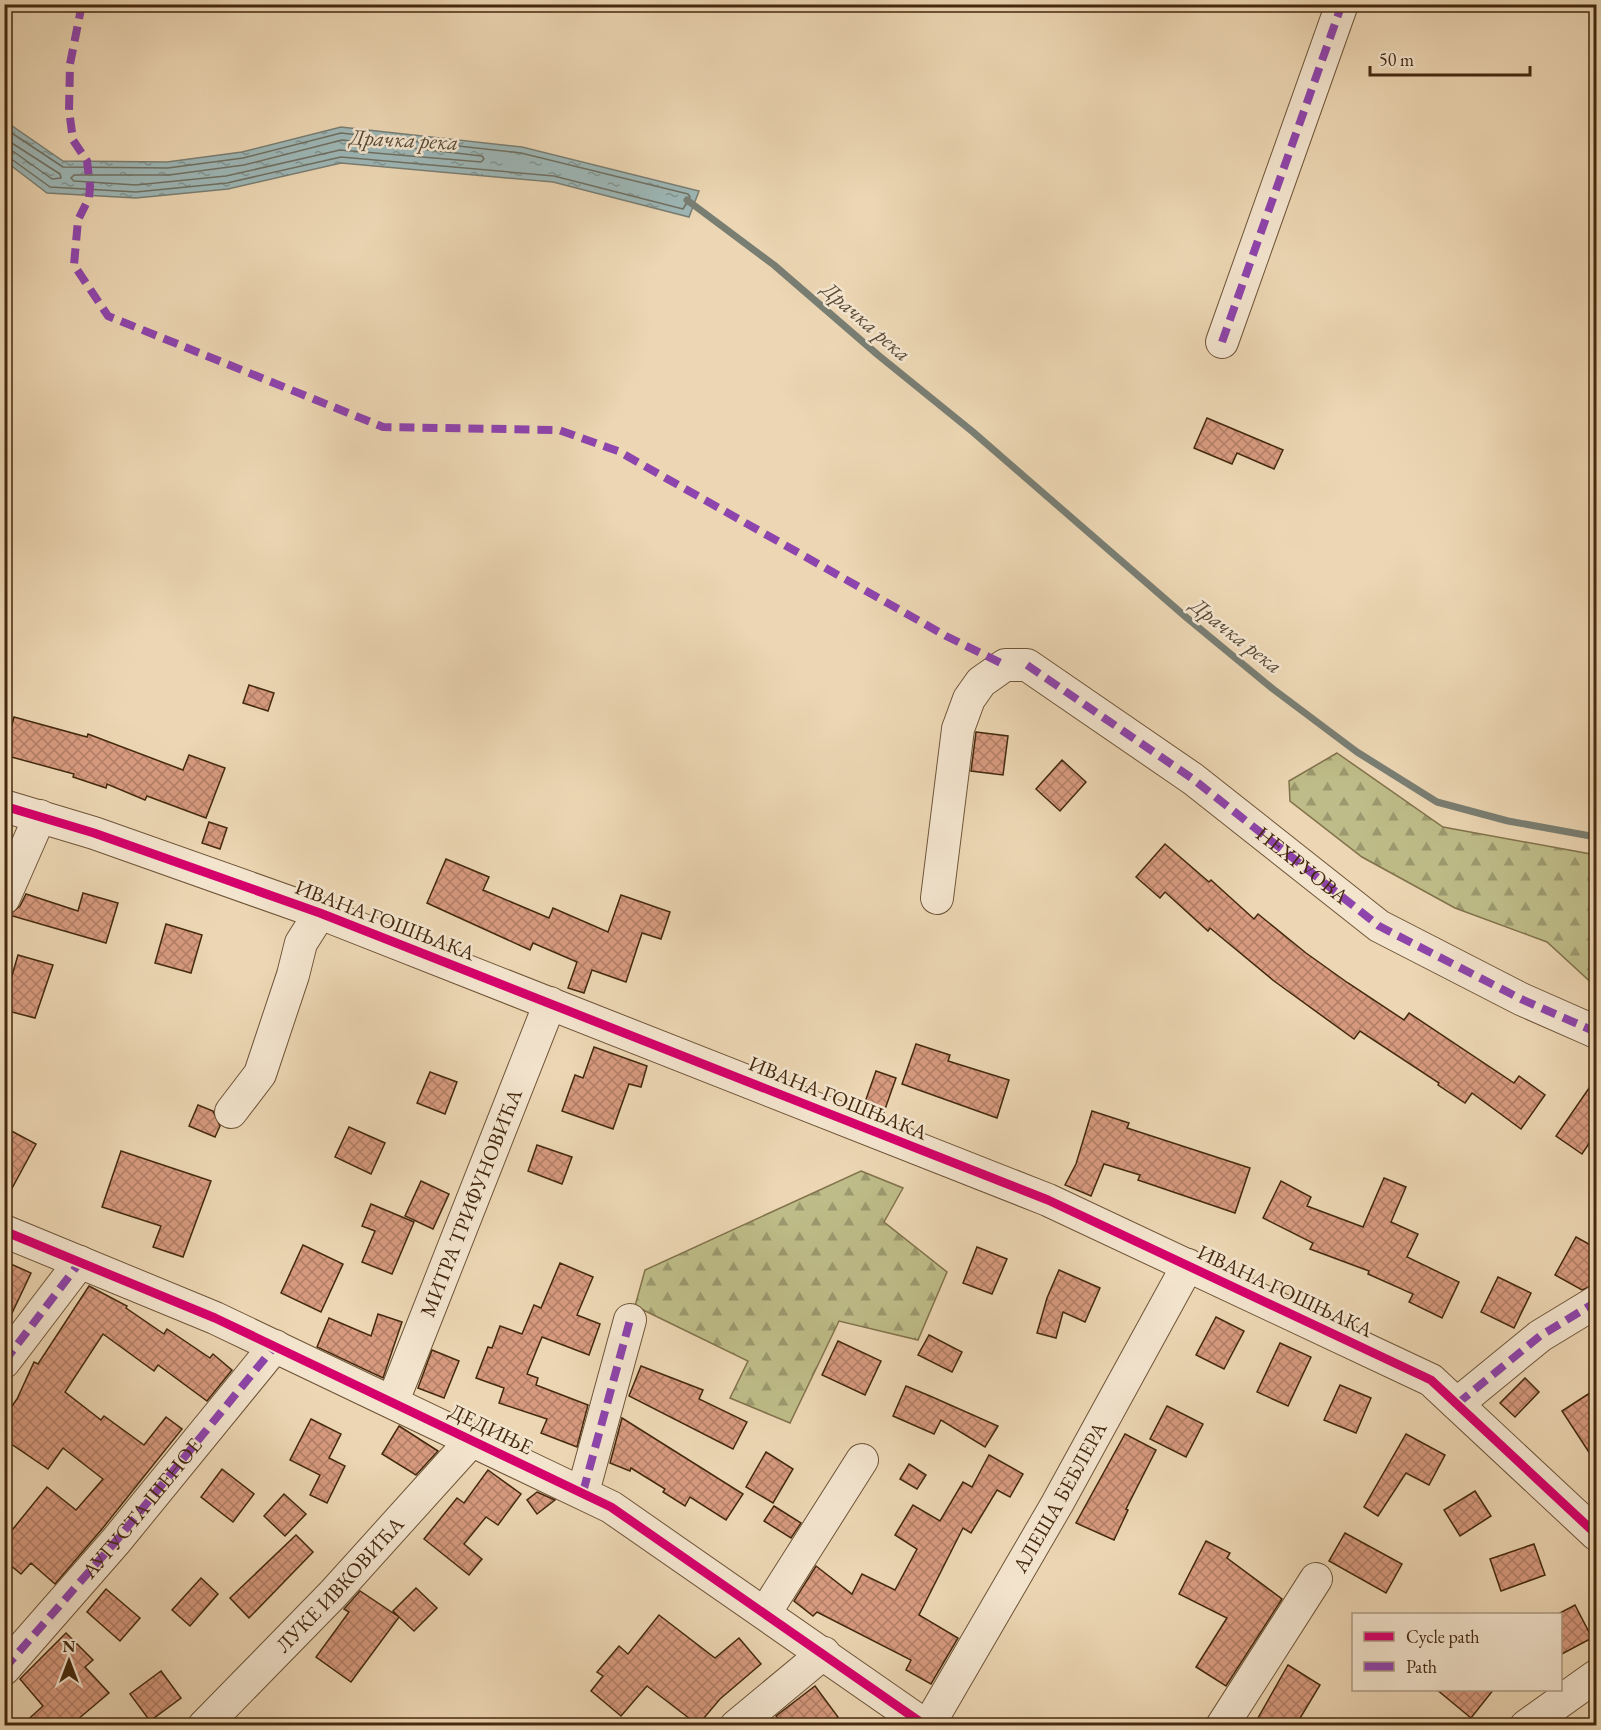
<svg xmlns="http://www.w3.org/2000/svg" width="1601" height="1730" viewBox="0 0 1601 1730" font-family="'EB Garamond',serif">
<defs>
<pattern id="forest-firs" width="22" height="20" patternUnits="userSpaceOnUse" patternTransform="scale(1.5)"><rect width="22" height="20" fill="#bebc88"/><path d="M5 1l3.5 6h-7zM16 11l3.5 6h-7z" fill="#9c996e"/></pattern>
<pattern id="water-ripples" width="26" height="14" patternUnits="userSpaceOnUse" patternTransform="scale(1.5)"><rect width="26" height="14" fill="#9db7b7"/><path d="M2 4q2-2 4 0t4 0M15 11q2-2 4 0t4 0" fill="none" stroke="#829593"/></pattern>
<pattern id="building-cross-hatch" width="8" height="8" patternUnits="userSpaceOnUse" patternTransform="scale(1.5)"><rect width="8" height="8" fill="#d79a7f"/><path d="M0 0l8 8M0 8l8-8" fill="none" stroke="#b07e66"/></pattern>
</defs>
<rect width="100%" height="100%" fill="#ecd6b3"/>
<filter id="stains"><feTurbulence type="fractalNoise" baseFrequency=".00333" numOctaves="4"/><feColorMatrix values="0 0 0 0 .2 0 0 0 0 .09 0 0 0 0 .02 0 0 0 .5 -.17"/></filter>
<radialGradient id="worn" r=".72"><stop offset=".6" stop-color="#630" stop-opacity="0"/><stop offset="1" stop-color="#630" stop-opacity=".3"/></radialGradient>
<g fill="url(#forest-firs)" stroke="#81724b" stroke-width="1.5">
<polygon points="1337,753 1443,827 1596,855 1596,987 1547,942 1455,908 1362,857 1290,801 1289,781"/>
<polygon points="861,1171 903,1188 884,1222 947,1272 918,1340 839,1321 790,1423 730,1398 748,1361 635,1306 645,1270"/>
</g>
<polygon fill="url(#water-ripples)" stroke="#797e73" stroke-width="1.5" points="5,121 63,161 167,162 242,152 341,127 522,147 699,191 689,217 553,182 341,163 228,189 136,198 47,193 5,161"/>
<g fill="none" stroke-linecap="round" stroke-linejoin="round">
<g stroke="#707062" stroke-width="1.5">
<polyline points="4,128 63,167 168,168 243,158 341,133 521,153 688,194 690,197 683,209 554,176 341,157 227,183 136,192 50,187 10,158 4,157"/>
<polyline points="4,138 60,174 61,178 52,179 14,152 4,149"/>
<polygon points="342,140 482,156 484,159 481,162 340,150 226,176 136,185 74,181 71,178 74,175 169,175 244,165"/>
</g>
<polyline stroke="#797e73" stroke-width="7" points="687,200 774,265 878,355 973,432 1187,618 1273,689 1357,752 1437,802 1508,821 1596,837"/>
</g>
<g fill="url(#building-cross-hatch)" stroke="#44290e" stroke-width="1.5">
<polygon points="1207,418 1283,450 1274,469 1237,453 1232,464 1194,448"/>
<polygon points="249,685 274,693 268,711 243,703"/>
<polygon points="14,717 87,737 88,734 183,770 189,755 225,768 206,818 147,796 145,800 107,784 106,788 73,777 74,774 4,755"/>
<polygon points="976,732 1008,736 1003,775 971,771"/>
<polygon points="1062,760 1086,782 1060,811 1036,789"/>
<polygon points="209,822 227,828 220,849 202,843"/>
<polygon points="1165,844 1209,882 1211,880 1254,919 1258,914 1306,953 1348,983 1404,1020 1409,1013 1514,1083 1519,1076 1545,1095 1521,1129 1472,1093 1465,1103 1438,1085 1439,1083 1360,1031 1354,1039 1274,981 1210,928 1208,931 1165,892 1160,898 1136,877"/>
<polygon points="446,859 489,877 483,890 549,918 553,908 608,932 621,895 670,912 661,939 642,933 626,982 592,970 584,993 568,988 577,962 533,943 530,950 427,903"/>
<polygon points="83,893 118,903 106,943 9,915 20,906 26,894 78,911"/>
<polygon points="166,924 202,935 191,973 155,963"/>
<polygon points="18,955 53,965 35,1018 4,1010 4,977 11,979"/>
<polygon points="916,1044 950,1055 948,1061 1009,1080 997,1118 902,1084"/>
<polygon points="594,1047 647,1066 641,1087 629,1084 613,1129 562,1111 575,1075 583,1078"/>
<polygon points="876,1071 896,1078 884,1112 864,1105"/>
<polygon points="430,1072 457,1082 445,1114 417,1103"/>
<polygon points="1596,1078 1596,1133 1582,1154 1556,1136"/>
<polygon points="198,1105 213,1111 220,1126 215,1137 189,1126"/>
<polygon points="1092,1111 1129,1123 1127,1128 1250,1168 1235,1213 1138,1180 1140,1175 1104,1164 1091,1196 1065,1185 1076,1164"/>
<polygon points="4,1127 36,1144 4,1203"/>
<polygon points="349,1127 385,1143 371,1174 335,1157"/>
<polygon points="537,1145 572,1157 562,1184 528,1171"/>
<polygon points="121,1151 211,1181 183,1257 153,1247 161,1226 102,1207"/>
<polygon points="1384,1178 1406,1187 1391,1222 1418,1234 1407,1257 1459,1282 1442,1318 1409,1302 1413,1294 1368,1274 1369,1271 1310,1249 1313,1243 1263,1218 1281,1181 1311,1197 1307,1206 1363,1227"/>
<polygon points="421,1181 449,1194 433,1229 405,1216"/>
<polygon points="371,1204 414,1222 392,1274 362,1262 375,1231 362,1226"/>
<polygon points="1576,1237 1596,1248 1596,1284 1582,1290 1555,1275"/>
<polygon points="303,1245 343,1264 321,1312 281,1293"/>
<polygon points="977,1247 1007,1259 992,1294 963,1283"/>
<polygon points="4,1261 31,1273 4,1330"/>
<polygon points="560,1263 593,1277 577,1315 600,1324 589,1355 542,1337 527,1374 538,1378 536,1385 588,1405 577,1447 541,1433 547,1419 499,1403 504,1388 476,1378 488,1347 492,1348 500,1326 522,1334 534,1305 541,1308"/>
<polygon points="1059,1270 1100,1288 1085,1322 1063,1312 1056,1338 1037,1333 1047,1298"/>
<polygon points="1498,1277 1531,1293 1514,1328 1481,1312"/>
<polygon points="89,1286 127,1306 126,1308 164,1334 167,1329 210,1358 213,1354 232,1370 207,1401 158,1365 154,1371 103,1334 65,1392 101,1420 104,1416 144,1445 166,1417 182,1429 102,1529 55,1584 31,1563 21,1574 4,1560 4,1540 47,1487 76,1510 103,1479 63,1448 48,1469 4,1439 4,1417 17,1399 34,1362 38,1364"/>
<polygon points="378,1314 402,1322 383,1378 317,1347 329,1318 371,1336"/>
<polygon points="1216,1317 1244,1331 1224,1369 1196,1355"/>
<polygon points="929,1335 962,1352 952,1372 918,1355"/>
<polygon points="838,1341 881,1361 865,1395 822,1375"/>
<polygon points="1280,1343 1311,1357 1288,1406 1257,1392"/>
<polygon points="432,1350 459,1361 444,1398 418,1388"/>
<polygon points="641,1366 703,1390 699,1399 747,1422 733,1449 629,1396"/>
<polygon points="1525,1378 1539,1392 1515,1417 1500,1403"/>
<polygon points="1340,1385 1371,1398 1356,1433 1324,1420"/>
<polygon points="906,1386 930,1396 998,1426 985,1447 941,1420 934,1434 893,1416"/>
<polygon points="1596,1389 1596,1463 1562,1411"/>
<polygon points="1167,1406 1203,1424 1186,1457 1150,1439"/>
<polygon points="622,1418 743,1494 726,1520 690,1497 685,1506 663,1492 665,1489 631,1468 630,1471 610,1463"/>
<polygon points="311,1419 341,1434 329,1458 345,1466 327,1503 310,1495 320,1475 290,1460"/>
<polygon points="399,1426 438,1451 416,1475 382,1454"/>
<polygon points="1125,1434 1156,1450 1126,1509 1128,1510 1114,1540 1076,1523"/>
<polygon points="1406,1434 1445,1455 1429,1485 1406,1473 1378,1516 1364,1507"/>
<polygon points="766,1452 793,1469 773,1503 746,1487"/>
<polygon points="989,1455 1023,1474 1010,1497 997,1490 971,1533 963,1528 919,1615 958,1638 931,1684 906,1670 911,1660 817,1612 813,1616 794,1601 816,1566 852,1594 862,1574 895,1590 917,1549 895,1535 913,1505 940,1521 963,1482 972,1487"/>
<polygon points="909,1464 926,1475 917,1489 900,1479"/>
<polygon points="222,1469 254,1494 233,1522 201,1497"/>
<polygon points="488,1470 521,1494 498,1525 486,1517 464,1544 482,1559 469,1575 424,1539 457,1498 464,1503"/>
<polygon points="1475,1491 1491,1516 1460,1536 1444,1510"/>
<polygon points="537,1492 555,1500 537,1514 527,1500"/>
<polygon points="284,1494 306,1514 285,1536 264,1516"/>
<polygon points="774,1506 801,1523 791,1538 764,1521"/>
<polygon points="1345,1533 1402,1564 1386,1593 1329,1561"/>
<polygon points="296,1535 313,1552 249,1618 230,1598"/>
<polygon points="1206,1541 1230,1553 1227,1558 1282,1599 1226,1686 1196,1667 1227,1618 1179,1594"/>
<polygon points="1534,1544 1545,1575 1501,1591 1490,1559"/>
<polygon points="201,1578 218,1594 190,1626 172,1610"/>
<polygon points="416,1588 437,1608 414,1631 399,1617 351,1682 316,1657 349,1612 344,1609 360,1591 399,1617 393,1611"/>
<polygon points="106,1589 140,1618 120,1641 87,1612"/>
<polygon points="1575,1605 1592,1638 1560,1655 1560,1613"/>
<polygon points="659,1615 715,1658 739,1638 761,1664 720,1699 698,1725 647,1686 621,1716 591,1691 603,1676 597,1672 619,1646 628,1654"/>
<polygon points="66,1633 93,1660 85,1667 109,1693 71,1725 22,1725 43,1706 20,1679"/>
<polygon points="1288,1665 1320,1685 1296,1725 1254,1725"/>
<polygon points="161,1671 181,1698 150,1721 130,1694"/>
<polygon points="815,1686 838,1717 826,1725 783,1725 776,1716"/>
<polygon points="1436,1689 1494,1689 1471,1718"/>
</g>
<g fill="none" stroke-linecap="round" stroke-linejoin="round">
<defs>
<g id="minor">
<polyline points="1222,342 1342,4"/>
<polyline points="4,806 94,833 320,913 1048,1200 1431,1380 1596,1534"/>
<polyline points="4,898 40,816"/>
<path id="s1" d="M937,898l21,-169 11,-30 12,-17 24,-17h22l166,114 186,147 142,73 75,33"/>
<polyline points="231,1112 260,1074 293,975 301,943 320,913"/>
<polyline points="4,1231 215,1318 611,1507 926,1726"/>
<polyline points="4,1362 80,1262"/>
<path id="s2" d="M393,1401l157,-398"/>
<polyline points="1457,1404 1540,1336 1596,1302"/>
<polyline points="583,1492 630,1320"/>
<polyline points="765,1613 862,1460"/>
<path id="s3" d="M4,1669l112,-128 159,-195"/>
<path id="s4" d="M204,1726l129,-132 139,-154"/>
<polyline points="736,1726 824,1653"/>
<path id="s5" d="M928,1726l129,-222 131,-239"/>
<polyline points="1222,1726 1316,1579"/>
<polyline points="1526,1726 1596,1676"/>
</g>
</defs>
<use href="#minor" stroke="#6e5437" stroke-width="34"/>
<use href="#minor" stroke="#f3e4ce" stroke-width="32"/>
<g stroke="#8e44ad" stroke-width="8" stroke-dasharray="15 8" stroke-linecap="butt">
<polyline points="82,4 70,64 69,110 73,140 87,161 90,186 89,198 78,220 74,265 108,316 383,427 559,430 618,451 946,636 1005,665"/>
<polyline points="1222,342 1342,4"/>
<polyline points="1027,665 1193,779 1379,926 1521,999 1596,1032"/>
<polyline points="4,1362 80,1262"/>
<polyline points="1457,1404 1540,1336 1596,1302"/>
<polyline points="583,1492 630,1320"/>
<polyline points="4,1669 116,1541 275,1346"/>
</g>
<defs>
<g id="cycleway">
<polyline points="4,806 94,833 320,913 1048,1200 1431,1380 1596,1534"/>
<polyline points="4,1231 215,1318 611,1507 926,1726"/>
</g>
</defs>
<use href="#cycleway" stroke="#f3e4ce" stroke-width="13"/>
<use href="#cycleway" stroke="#d6006c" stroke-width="9"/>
</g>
<g text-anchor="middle" stroke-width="5" stroke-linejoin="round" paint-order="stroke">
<g font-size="21" fill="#44290e" stroke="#f3e4ce">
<text dy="7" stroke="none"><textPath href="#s1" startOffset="615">НЕХРУОВА</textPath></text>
<text transform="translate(385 920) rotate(21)" y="7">ИВАНА ГОШЊАКА</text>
<text transform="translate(838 1098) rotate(22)" y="7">ИВАНА ГОШЊАКА</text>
<text dy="7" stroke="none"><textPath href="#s2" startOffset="213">МИТРА ТРИФУНОВИЋА</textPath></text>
<text transform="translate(1285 1291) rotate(25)" y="7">ИВАНА ГОШЊАКА</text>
<text transform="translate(491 1429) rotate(26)" y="7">ДЕДИЊЕ</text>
<text dy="7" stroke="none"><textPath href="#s5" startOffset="264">АЛЕША БЕБЛЕРА</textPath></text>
<text dy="7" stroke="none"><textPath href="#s3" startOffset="212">АУГУСТА ШЕНОЕ</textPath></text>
<text dy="7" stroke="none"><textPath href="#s4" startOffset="196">ЛУКЕ ИВКОВИЋА</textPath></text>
</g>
<g font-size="22" font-style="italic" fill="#5a4c38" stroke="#f3e4ce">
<text transform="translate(404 139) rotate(3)" y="8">Драчка река</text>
<text transform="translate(867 321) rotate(41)" y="8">Драчка река</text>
<text transform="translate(1237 635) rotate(38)" y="8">Драчка река</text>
</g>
</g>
<rect width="1601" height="1730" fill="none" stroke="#ecd6b3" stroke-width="24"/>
<rect x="6" y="6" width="1589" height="1718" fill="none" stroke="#44290e" stroke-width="3"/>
<rect x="12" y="12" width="1577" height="1706" fill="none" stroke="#44290e" stroke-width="1.5"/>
<rect x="1352" y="1613" width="210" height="78" fill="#f3e4ce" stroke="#ad9981" stroke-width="1.5"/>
<rect x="1364" y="1632" width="30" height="9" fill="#d6006c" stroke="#ad9981" stroke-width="1.5"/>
<text x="1406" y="1643" font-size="18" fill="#44290e">Cycle path</text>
<rect x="1364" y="1662" width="30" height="9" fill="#8e44ad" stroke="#ad9981" stroke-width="1.5"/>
<text x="1406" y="1673" font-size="18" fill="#44290e">Path</text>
<g transform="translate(69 1661)" stroke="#f3e4ce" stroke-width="4.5" paint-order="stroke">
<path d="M0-4.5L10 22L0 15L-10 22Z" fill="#44290e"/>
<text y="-9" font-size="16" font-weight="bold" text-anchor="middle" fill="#44290e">N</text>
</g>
<path d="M1370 66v9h160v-9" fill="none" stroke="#44290e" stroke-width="3"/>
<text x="1379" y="66" font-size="18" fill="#44290e" stroke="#f3e4ce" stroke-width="4.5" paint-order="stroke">50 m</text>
<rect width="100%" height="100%" filter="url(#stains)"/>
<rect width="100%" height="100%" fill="url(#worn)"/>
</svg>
